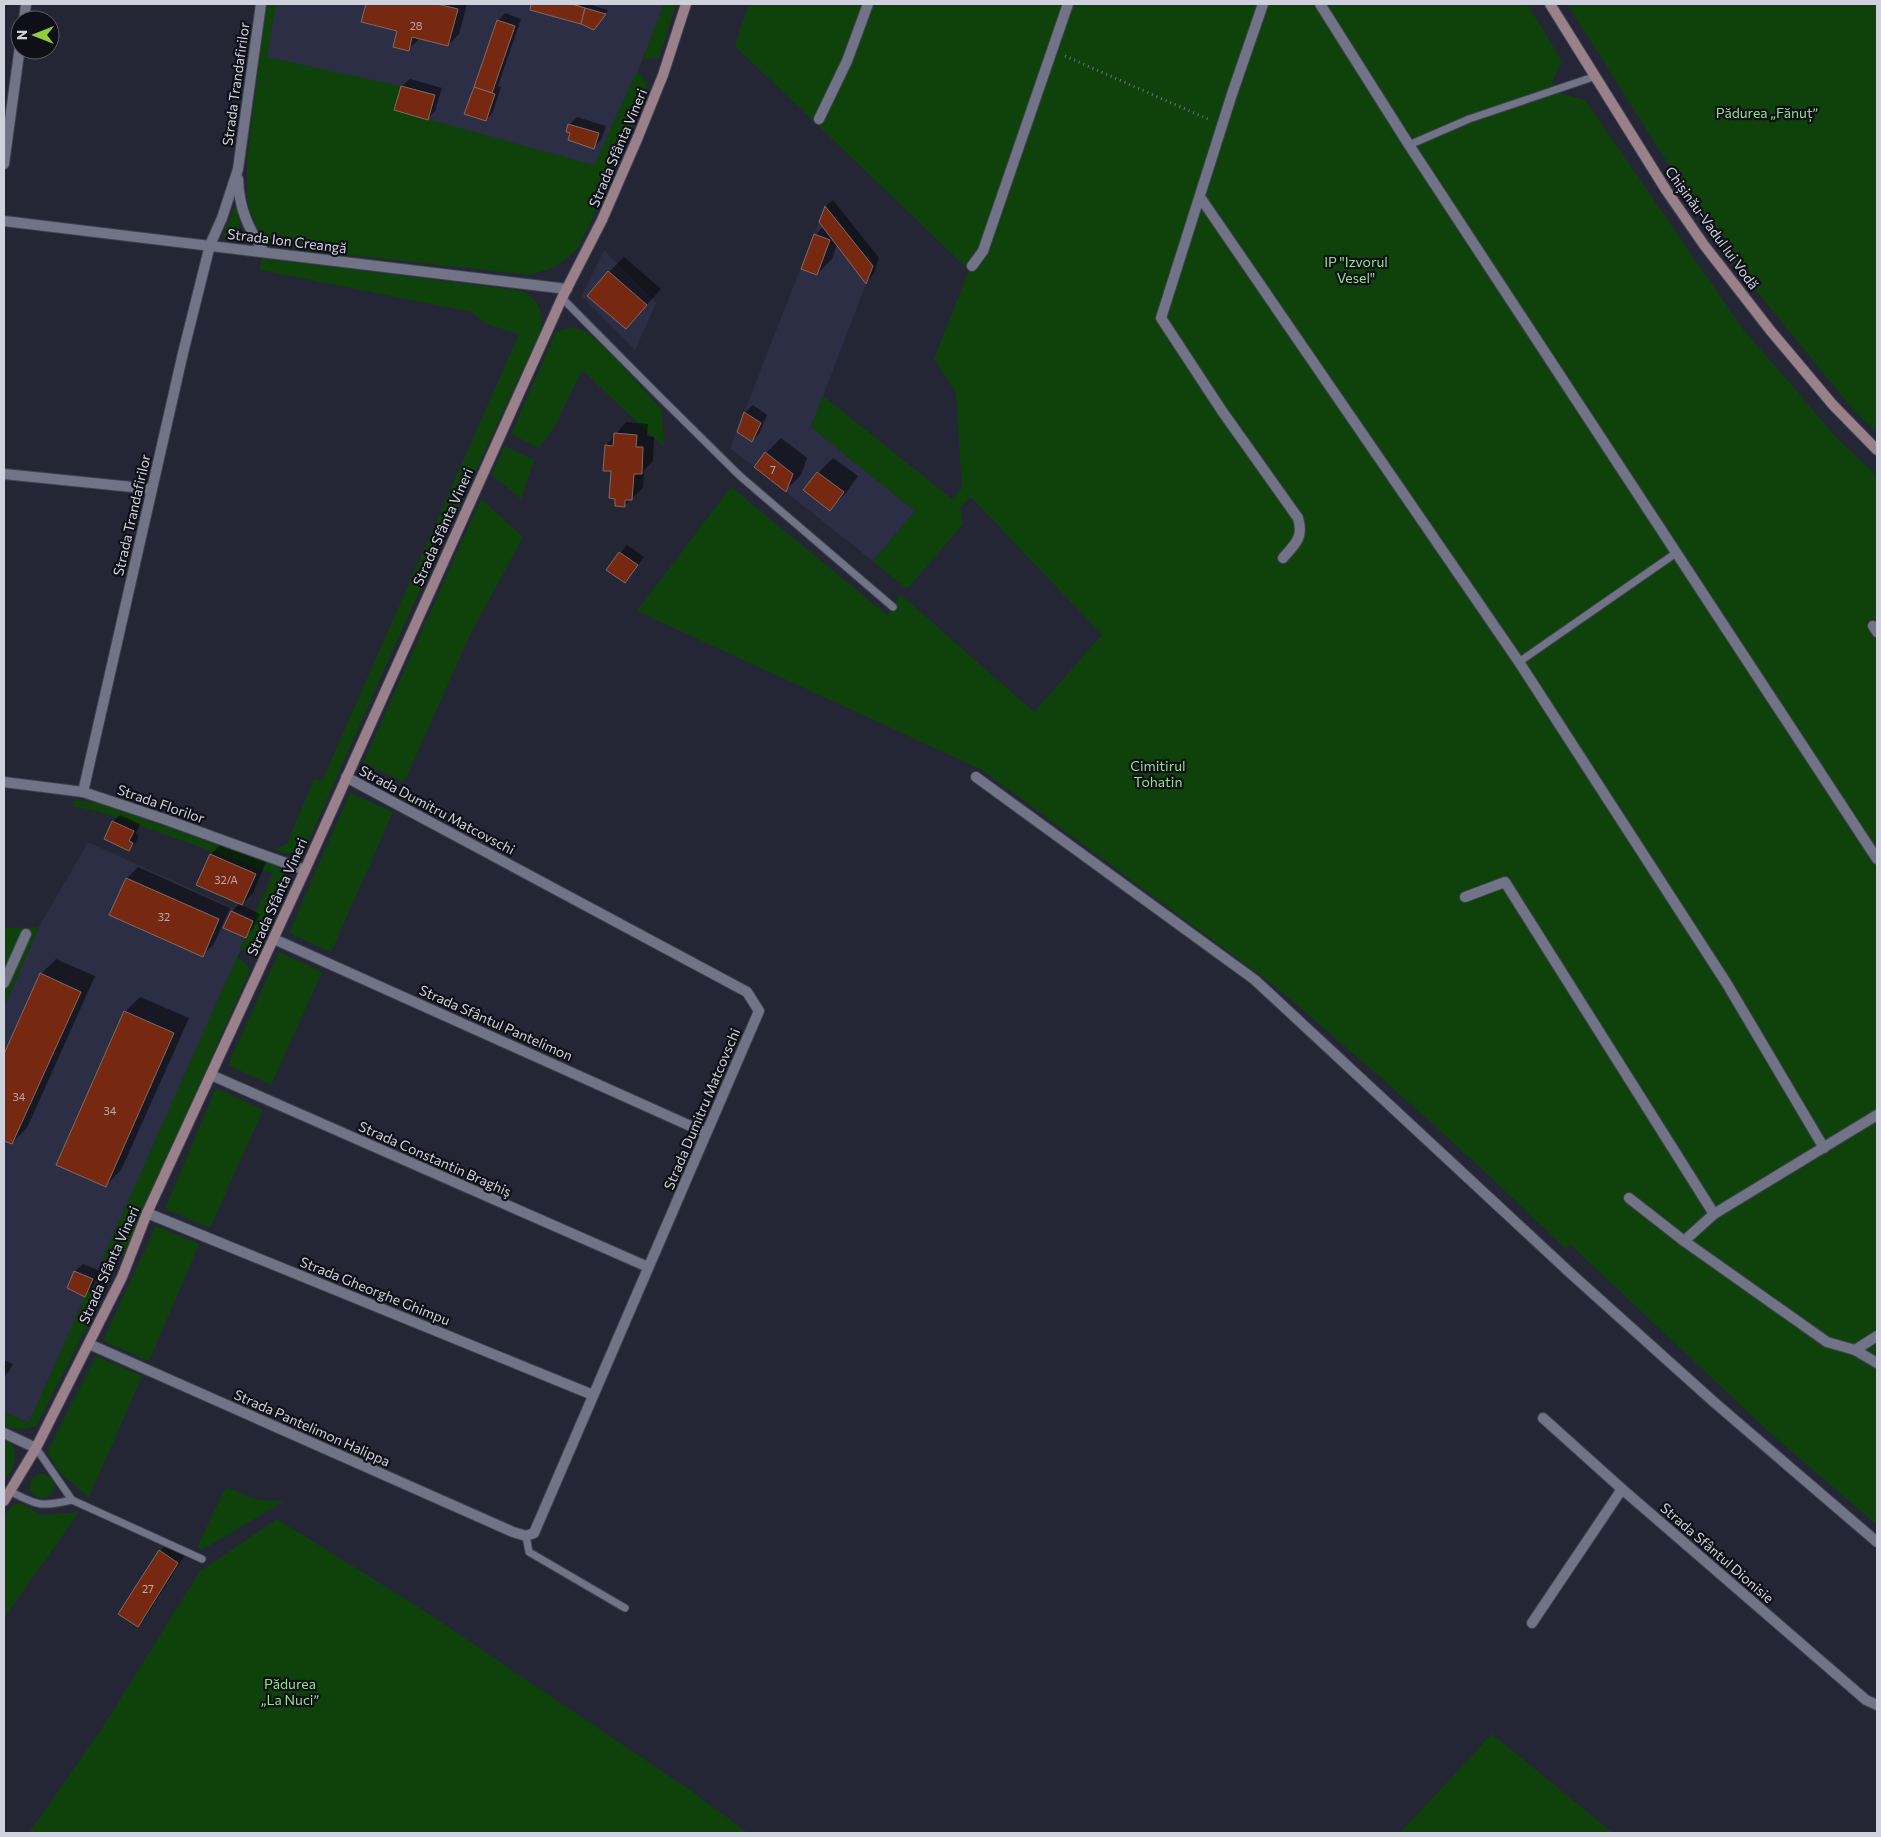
<svg xmlns="http://www.w3.org/2000/svg" width="1881" height="1837" viewBox="0 0 1881 1837" font-family="Commissioner,sans-serif">
<rect width="100%" height="100%" fill="#242636"/>
<g fill="#2b2e44">
<polygon points="276,4 664,4 643,59 551,260 263,76"/>
<polygon points="825,206 873,266 811,427 915,511 873,561 730,448"/>
<polygon points="604,250 656,303 635,350 582,296"/>
<polygon points="88,842 255,918 29,1423 4,1412 4,1007 39,927"/>
</g>
<g fill="#0f420b">
<polygon points="267,4 276,4 267,57 401,86 395,110 594,165 637,71 646,81 647,89 589,226 577,249 555,267 529,275 279,247 266,241 256,226 247,201 247,158"/>
<polygon points="664,4 676,4 659,58 643,59"/>
<polygon points="749,4 1527,4 1562,61 1552,82 1559,93 1585,100 1742,328 1837,438 1877,476 1877,1525 1768,1431 1571,1245 1566,1249 1480,1167 1384,1080 1275,986 1252,969 982,770 637,611 731,487 887,615 901,595 1034,712 1102,635 971,497 960,507 963,524 907,589 873,561 915,511 811,427 823,396 952,499 962,488 956,393 934,359 969,270 735,46"/>
<polygon points="1567,4 1877,4 1877,432 1855,412 1721,247"/>
<polygon points="236,204 240,222 236,235 230,239 222,236"/>
<path d="M261,258l262,33c18,13 19,18 18,39l-134,288 -102,231c-12,7 -18,5 -31,0l13,-5 27,-65 8,2 197,-447 -32,-10 -16,-12 -211,-42z"/>
<polygon points="571,327 585,331 606,348 662,410 664,447 582,370 556,424 539,448 511,434 556,332"/>
<polygon points="505,446 534,460 521,499 492,475"/>
<polygon points="481,499 523,537 470,635 404,782 363,763"/>
<polygon points="350,793 393,812 331,952 289,933"/>
<path d="M76,800l26,4 174,62c9,8 13,14 10,26l-28,61 -6,1 -12,-5 33,-76 -172,-61 -29,-6z"/>
<polygon points="39,927 4,1007 4,928"/>
<polygon points="279,952 322,972 271,1085 228,1065"/>
<polygon points="237,957 247,965 250,970 127,1248 119,1260 102,1260"/>
<polygon points="216,1088 263,1110 210,1228 165,1209"/>
<polygon points="156,1226 199,1244 149,1361 103,1341"/>
<path d="M90,1285l10,6 2,7 -66,128c-12,4 -20,4 -32,-1v-13l25,11z"/>
<polygon points="96,1356 142,1376 89,1497 60,1473 47,1452"/>
<path d="M4,1438c19,12 9,30 0,44z"/>
<circle cx="42" cy="1486" r="12"/>
<polygon points="226,1487 257,1500 284,1501 202,1550 197,1547"/>
<polygon points="20,1503 42,1515 79,1512 4,1618 4,1517 13,1504"/>
<polygon points="277,1519 426,1612 694,1793 748,1833 29,1833 101,1730 200,1571"/>
<polygon points="1492,1734 1613,1833 1400,1833"/>
</g>
<g fill="#0007">
<polygon points="367,4 467,4 459,34 448,45 420,38 408,50 399,30 363,21"/>
<polygon points="533,4 591,4 591,5 608,10 597,26 581,23 531,9"/>
<polygon points="505,13 521,19 498,86 501,87 493,112 486,120 466,113 498,21"/>
<polygon points="410,79 442,88 435,111 428,118 396,110 402,86"/>
<polygon points="577,117 606,126 601,140 594,147 568,131 570,124"/>
<polygon points="833,200 879,258 873,275 866,282 837,244 832,259 817,274 815,235 824,226 820,221 826,206"/>
<polygon points="624,257 661,289 626,328 609,272"/>
<polygon points="753,405 767,415 759,434 752,441 738,431 745,412"/>
<polygon points="626,422 648,424 647,436 654,437 653,461 644,470 643,488 624,506 612,470 606,446"/>
<polygon points="781,438 807,458 801,475 786,490 766,453"/>
<polygon points="833,458 858,476 845,494 830,509 818,473"/>
<polygon points="627,545 644,557 625,581 608,569"/>
<polygon points="120,815 140,824 136,834 139,835 136,842 129,849 113,822"/>
<polygon points="222,843 266,862 253,893 241,905 260,914 253,929 245,937 225,927 232,911 240,903 198,885 211,854"/>
<polygon points="138,867 230,908 214,944 202,955 111,915 127,878"/>
<polygon points="56,959 95,976 27,1128 12,1143 4,1139 4,1057 41,974"/>
<polygon points="140,997 189,1018 121,1170 106,1186 125,1012"/>
<polygon points="83,1264 100,1271 92,1288 85,1295 68,1287 75,1271"/>
<polygon points="4,1360 13,1364 9,1371 4,1377"/>
<polygon points="167,1544 185,1555 145,1618 137,1625 160,1551"/>
</g>
<g fill="#762910" stroke="#816b64">
<polygon points="366,4 437,4 458,9 448,46 412,37 409,51 393,47 397,31 361,22"/>
<polygon points="531,4 572,4 585,8 581,24 530,10"/>
<polygon points="585,8 606,14 594,30 581,24"/>
<polygon points="497,20 515,26 492,93 474,87"/>
<polygon points="401,86 435,95 428,120 394,110"/>
<polygon points="474,87 495,94 486,121 464,114"/>
<polygon points="568,124 599,133 594,149 568,140 570,133 566,132"/>
<polygon points="825,206 873,266 866,284 819,222"/>
<polygon points="814,234 830,240 817,275 801,269"/>
<polygon points="608,271 647,305 626,329 587,296"/>
<polygon points="744,412 761,423 752,442 737,432"/>
<polygon points="614,433 637,435 636,447 643,447 642,474 634,474 632,500 625,500 625,507 615,506 615,499 609,498 611,471 603,471 605,445 613,446"/>
<polygon points="765,452 793,474 786,492 754,467"/>
<polygon points="817,472 844,492 830,511 803,490"/>
<polygon points="619,552 638,565 625,583 606,570"/>
<polygon points="112,821 134,831 129,841 133,843 129,851 104,839"/>
<polygon points="210,854 256,874 242,905 196,885"/>
<polygon points="126,878 219,919 203,957 109,915"/>
<polygon points="231,911 253,921 246,938 223,928"/>
<polygon points="40,973 81,992 12,1144 4,1141 4,1054"/>
<polygon points="124,1011 174,1033 106,1187 56,1165"/>
<polygon points="74,1271 93,1279 85,1297 67,1288"/>
<polygon points="159,1550 178,1563 138,1627 118,1614"/>
</g>
<g fill="none" stroke-linecap="round" stroke-linejoin="round">
<defs>
<g id="lane">
<polyline points="1409,145 1469,119 1596,76"/>
<polyline points="562,298 657,394 740,476 893,607"/>
<polyline points="1519,662 1676,553"/>
<polyline points="36,1448 72,1500 202,1559"/>
<path d="M10,1491c27,15 32,16 62,9"/>
<polyline points="526,1536 529,1552 625,1608"/>
</g>
<g id="street">
<path d="M1263,4l-31,90 -71,224 61,93 76,107c6,20 -3,26 -15,40"/>
<polyline points="1320,4 1409,145 1877,859"/>
<polyline points="24,20 26,4"/>
<polyline points="819,119 847,61 868,4"/>
<polyline points="4,164 20,46"/>
<path d="M238,179c1,29 10,49 26,73"/>
<polyline points="1200,197 1519,662 1727,984 1824,1148"/>
<polyline points="4,221 567,289"/>
<polyline points="972,266 983,251 1068,4"/>
<polyline points="4,474 152,489"/>
<polyline points="1873,626 1877,632"/>
<polyline points="976,777 1255,980 1567,1270 1715,1403 1877,1542"/>
<polyline points="4,782 83,792 164,819 305,870"/>
<polyline points="83,792 183,353 210,245 222,218 238,169 261,4"/>
<polyline points="1465,897 1505,882 1714,1214"/>
<polyline points="274,939 706,1133"/>
<polyline points="4,983 26,934"/>
<polyline points="211,1075 648,1267"/>
<polyline points="1629,1198 1684,1241 1827,1342 1855,1350 1877,1363"/>
<polyline points="147,1213 593,1395"/>
<polyline points="1684,1241 1714,1214 1877,1115"/>
<polyline points="89,1344 513,1532 526,1536 534,1533 759,1011 747,992 346,777"/>
<polyline points="1855,1350 1877,1336"/>
<polyline points="1543,1418 1622,1489 1866,1700 1877,1705"/>
<polyline points="4,1433 36,1448"/>
<polyline points="1532,1623 1622,1489"/>
</g>
<g id="secondary">
<polyline points="1550,4 1666,190 1704,245 1770,330 1833,405 1877,450"/>
<polyline points="4,1501 36,1448 122,1277 147,1213 305,870 562,298 602,220 638,137 663,75 686,4"/>
</g>
</defs>
<use href="#lane" stroke="#40414f" stroke-width="9"/>
<use href="#street" stroke="#40414f" stroke-width="12"/>
<use href="#secondary" stroke="#40414f" stroke-width="12"/>
<polyline stroke="#6e707e" stroke-width="3" stroke-dasharray="1 4" stroke-linecap="butt" points="1065,56 1210,120"/>
<use href="#lane" stroke="#717487" stroke-width="7"/>
<use href="#street" stroke="#717487" stroke-width="10"/>
<use href="#secondary" stroke="#99808b" stroke-width="10"/>
</g>
<g text-anchor="middle" stroke-width="4.5" stroke-linejoin="round" paint-order="stroke">
<g font-size="11" fill="#b9a7a9">
<text x="416" y="30">28</text>
<text x="773" y="474">7</text>
<text x="226" y="884">32/A</text>
<text x="164" y="921">32</text>
<text x="19" y="1101">34</text>
<text x="110" y="1115">34</text>
<text x="148" y="1593">27</text>
</g>
<g font-size="14" fill="#cfd1dc" stroke="#0f1017">
<text transform="translate(236 84) rotate(-82)" y="5">Strada Trandafirilor</text>
<text transform="translate(618 148) rotate(-67)" y="5">Strada Sfânta Vineri</text>
<text transform="translate(1712 228) rotate(54)" y="5">Chișinău-Vadul lui Vodă</text>
<text transform="translate(287 241) rotate(7)" y="5">Strada Ion Creangă</text>
<text transform="translate(132 515) rotate(-77)" y="5">Strada Trandafirilor</text>
<text transform="translate(443 527) rotate(-66)" y="5">Strada Sfânta Vineri</text>
<text transform="translate(161 804) rotate(19)" y="5">Strada Florilor</text>
<text transform="translate(437 810) rotate(28)" y="5">Strada Dumitru Matcovschi</text>
<text transform="translate(277 897) rotate(-66)" y="5">Strada Sfânta Vineri</text>
<text transform="translate(496 1023) rotate(24)" y="5">Strada Sfântul Pantelimon</text>
<text transform="translate(702 1109) rotate(-67)" y="5">Strada Dumitru Matcovschi</text>
<text transform="translate(435 1159) rotate(24)" y="5">Strada Constantin Braghiş</text>
<text transform="translate(109 1265) rotate(-66)" y="5">Strada Sfânta Vineri</text>
<text transform="translate(375 1291) rotate(22)" y="5">Strada Gheorghe Ghimpu</text>
<text transform="translate(312 1428) rotate(24)" y="5">Strada Pantelimon Halippa</text>
<text transform="translate(1717 1553) rotate(41)" y="5">Strada Sfântul Dionisie</text>
</g>
<g font-size="14" fill="#90e188" stroke="#0f1017">
<text x="1767" y="118">Pădurea „Fănuț”</text>
<text x="1356" y="267">IP "Izvorul<tspan x="1356" dy="16">Vesel"</tspan></text>
<text x="1158" y="771">Cimitirul<tspan x="1158" dy="16">Tohatin</tspan></text>
<text x="290" y="1689">Pădurea<tspan x="290" dy="16">„La Nuci”</tspan></text>
</g>
</g>
<rect width="1881" height="1837" fill="none" stroke="#cfd1dc" stroke-width="10"/>
<g transform="translate(35 35) rotate(270)"><circle r="24" fill="#0f1017" stroke="#5c5d66"/>
<path d="M0-4L9 19L0 12L-9 19Z" fill="#93cd3e"/>
<text y="-8" font-size="14" font-weight="bold" text-anchor="middle" fill="#cfd1dc">N</text>
</g>
</svg>
